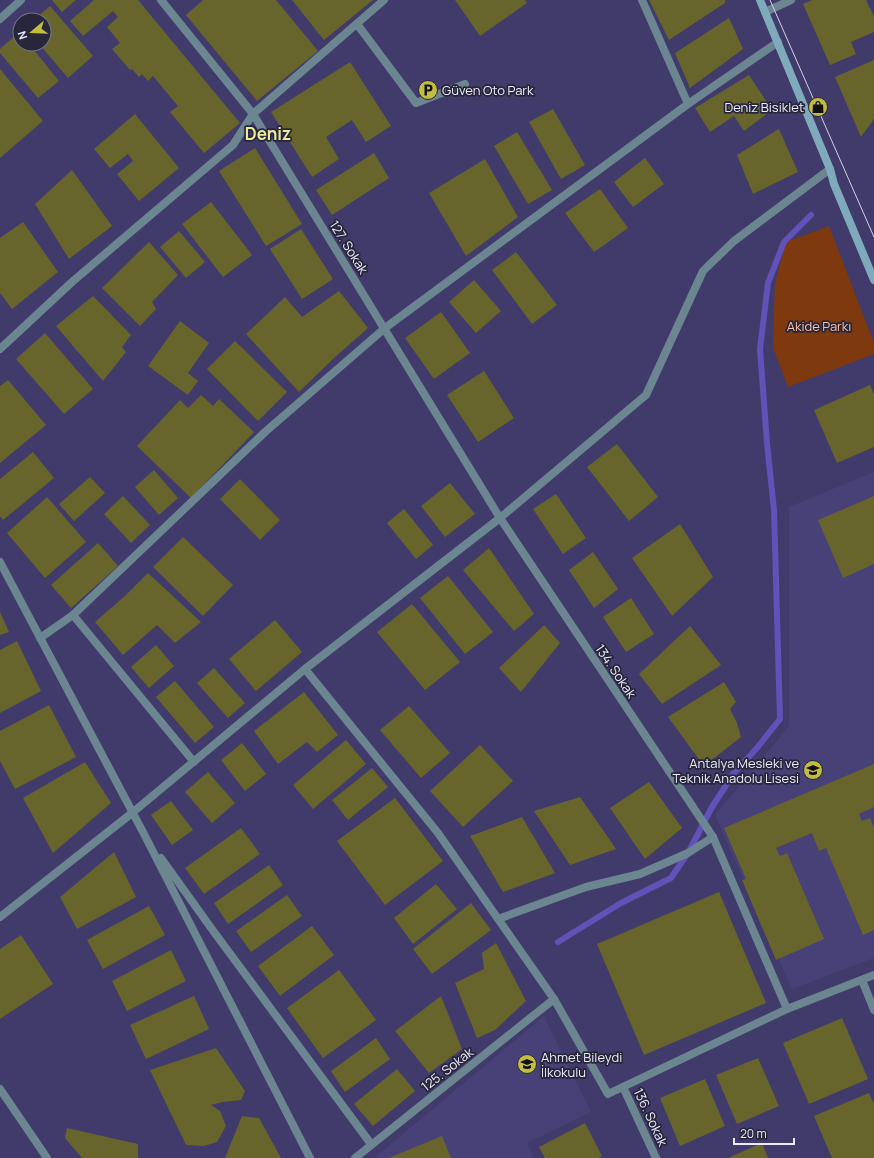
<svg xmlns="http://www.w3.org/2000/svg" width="874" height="1158" viewBox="0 0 874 1158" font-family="Manrope,sans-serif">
<rect width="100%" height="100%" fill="#403b6a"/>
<g fill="#474177">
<polygon points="874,472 874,958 792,989 715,815 789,726 789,507"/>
<polygon points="544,1016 591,1112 527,1143 534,1158 374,1158"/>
</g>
<polygon fill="#7f390e" points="829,226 874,343 874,354 788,387 773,348 775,283 786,242"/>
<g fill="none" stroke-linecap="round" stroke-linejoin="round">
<polyline stroke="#6251b8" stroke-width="6" points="558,942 621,903 671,878 688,853 712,807 734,773 757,748 780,719 774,510 767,443 760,349 768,283 784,242 811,215"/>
</g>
<g fill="#67652c">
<polygon points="52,0 76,0 62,12"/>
<polygon points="94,0 138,0 240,123 204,153 170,112 178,106 153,76 148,81 142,74 139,77 132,69 130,70 112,49 120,43 107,27 118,17 113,11 83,36 70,21"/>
<polygon points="203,0 276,0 318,51 257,101 186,15"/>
<polygon points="292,0 373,0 324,40"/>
<polygon points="455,0 525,0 527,3 480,36"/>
<polygon points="649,0 725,0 725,3 669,40"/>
<polygon points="812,0 866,0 874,17 874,32 851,42 856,54 830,65 803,4"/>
<polygon points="50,6 93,56 68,78 39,44 44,44 44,20 34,20"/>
<polygon points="729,18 743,49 690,88 675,53"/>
<polygon points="19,32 20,44 29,44 59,81 38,98 0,53 0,49"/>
<polygon points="874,60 874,119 861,137 835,77"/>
<polygon points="350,62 391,126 366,142 352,120 326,137 339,159 312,177 271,112"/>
<polygon points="0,69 43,121 0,158"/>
<polygon points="749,75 772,110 744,131 734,116 710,132 695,108"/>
<polygon points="553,109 585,165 561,179 529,122"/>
<polygon points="135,114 179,168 139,201 117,174 133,161 128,154 110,168 94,149"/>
<polygon points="779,129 798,172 753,194 737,155"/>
<polygon points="517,132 552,190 528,204 494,146"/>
<polygon points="255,148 302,224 266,246 219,171"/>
<polygon points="374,153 389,178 332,215 316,190"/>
<polygon points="645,158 664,184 633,207 614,182"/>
<polygon points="485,159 518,217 466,256 429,193"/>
<polygon points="72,170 112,226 69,259 35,204"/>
<polygon points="600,189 628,228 594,252 565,213"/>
<polygon points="211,202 252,255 223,277 182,224"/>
<polygon points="23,222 58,272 12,309 0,293 0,238"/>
<polygon points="301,229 333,279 302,299 270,249"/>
<polygon points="179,231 205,262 186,278 160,247"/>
<polygon points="149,242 178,275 152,302 156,309 140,326 102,288"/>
<polygon points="516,252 557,305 532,324 492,270"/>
<polygon points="474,280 501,311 476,333 449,302"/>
<polygon points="339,291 368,328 334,358 299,392 246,334 285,297 302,317"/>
<polygon points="93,296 131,335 122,347 126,352 103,381 56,326"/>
<polygon points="441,312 470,353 434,379 405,338"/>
<polygon points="180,321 209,343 188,373 198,381 188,395 148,366"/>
<polygon points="45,333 93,389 64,414 16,359"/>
<polygon points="235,341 287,392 258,421 207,369"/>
<polygon points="484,371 514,418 478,442 447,395"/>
<polygon points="8,380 46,425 0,463 0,386"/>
<polygon points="870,385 874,394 874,447 837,463 814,410"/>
<polygon points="201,395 213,406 219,399 254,432 191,498 137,446 180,400 188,408"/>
<polygon points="617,444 658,497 629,521 587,467"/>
<polygon points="33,452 54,478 3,520 0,516 0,479"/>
<polygon points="154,470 178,498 159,515 135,487"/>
<polygon points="90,477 105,493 74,521 59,504"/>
<polygon points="240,479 280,520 260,540 220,499"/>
<polygon points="450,483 475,514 445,537 421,506"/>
<polygon points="556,494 586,538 563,554 533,509"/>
<polygon points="123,496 150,525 131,543 104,514"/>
<polygon points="874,496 874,564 843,578 818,520"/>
<polygon points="47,497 86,542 45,578 7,533"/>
<polygon points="404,509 433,545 416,559 387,523"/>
<polygon points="680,524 713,577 672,616 632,558"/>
<polygon points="183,537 233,585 203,616 153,567"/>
<polygon points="98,543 118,566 71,608 51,585"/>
<polygon points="489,548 534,614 514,631 463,570"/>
<polygon points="593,552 618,589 594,608 569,570"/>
<polygon points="148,573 201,622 175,643 157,625 123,655 95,622 126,595"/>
<polygon points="448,576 493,632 465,654 420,598"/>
<polygon points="631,598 654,634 626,652 603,617"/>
<polygon points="412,604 460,662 425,690 377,632"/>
<polygon points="0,612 9,632 0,635"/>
<polygon points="275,620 302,652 256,691 229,659"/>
<polygon points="544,625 560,643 521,692 499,668"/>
<polygon points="690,626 721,665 662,704 639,674"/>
<polygon points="17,641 41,691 0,713 0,650"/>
<polygon points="156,645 174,666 149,688 131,667"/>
<polygon points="214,668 245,703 228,718 197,683"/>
<polygon points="175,681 214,727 195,743 156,697"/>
<polygon points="724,682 736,702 730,709 737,723 741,737 704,766 668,717"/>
<polygon points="304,692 338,735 317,752 307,742 278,764 254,731"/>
<polygon points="49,705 76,757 15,789 0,761 0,731"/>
<polygon points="409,706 450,753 421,778 380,730"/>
<polygon points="346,740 366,764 313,809 293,785"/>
<polygon points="242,743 266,774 245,791 221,760"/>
<polygon points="480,745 513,781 463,827 430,791"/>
<polygon points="85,762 111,803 53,853 23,798"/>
<polygon points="874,764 874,807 859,814 862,821 870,818 874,828 874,930 863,935 826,848 819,851 812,833 776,848 780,856 787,853 824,939 776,960 742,880 746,879 724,828"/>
<polygon points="372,768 388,787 348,820 332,800"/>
<polygon points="208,772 235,803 212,823 185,792"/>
<polygon points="649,782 682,828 645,859 610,808"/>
<polygon points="580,797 616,849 570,865 534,811"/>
<polygon points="395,798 443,861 385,905 337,841"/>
<polygon points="171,801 193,830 172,845 151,815"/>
<polygon points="522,817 555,873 503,892 470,836"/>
<polygon points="241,828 260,854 204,894 185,868"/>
<polygon points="114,852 136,897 77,929 60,897"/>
<polygon points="269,865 283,885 228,924 214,903"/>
<polygon points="436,884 457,909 413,944 394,918"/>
<polygon points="719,892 766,1003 644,1055 597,944"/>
<polygon points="287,895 302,916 251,952 236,931"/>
<polygon points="471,903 491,930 432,974 413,949"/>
<polygon points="149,906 165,935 103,969 87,940"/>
<polygon points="312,926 334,955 280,996 258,966"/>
<polygon points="21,935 53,984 0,1019 0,949"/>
<polygon points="496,943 526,1001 495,1030 477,1038 455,983 484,969 482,953"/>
<polygon points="171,950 186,981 127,1011 112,981"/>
<polygon points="339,970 376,1020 323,1058 287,1008"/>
<polygon points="194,996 209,1029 146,1059 130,1025"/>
<polygon points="441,996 462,1049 429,1073 395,1031"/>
<polygon points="842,1018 868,1079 809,1104 783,1043"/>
<polygon points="376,1038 390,1059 345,1092 331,1071"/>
<polygon points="216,1048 245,1091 241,1100 223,1102 211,1105 220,1111 226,1126 217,1142 204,1146 186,1145 150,1070"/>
<polygon points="758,1058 779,1106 737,1124 716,1075"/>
<polygon points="397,1069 415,1091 373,1126 354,1104"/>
<polygon points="705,1079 725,1126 680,1146 660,1098"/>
<polygon points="869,1093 874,1104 874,1158 832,1158 814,1116"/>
<polygon points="242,1116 259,1118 281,1158 225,1158"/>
<polygon points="585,1123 602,1156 599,1158 545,1158 539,1147"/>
<polygon points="67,1128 138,1144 138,1158 82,1158 65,1138"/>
<polygon points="442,1136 451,1158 389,1158"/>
<polygon points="762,1143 768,1158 728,1158"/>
</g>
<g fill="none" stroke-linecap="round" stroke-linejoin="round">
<polyline stroke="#6b8591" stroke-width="8" points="357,24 416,103 465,84"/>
<g stroke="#6b8591" stroke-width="8">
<polyline points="161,0 253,114 500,518 713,837 787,1009"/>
<polyline points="642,0 688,104"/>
<polyline points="765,12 791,0"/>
<polyline points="0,19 21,0"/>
<polyline points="0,349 72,282 233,145 253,114 384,0"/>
<polyline points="0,562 144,834 310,1158"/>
<polyline points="73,615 194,762"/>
<polyline points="40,638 73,615 265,432 385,328 688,104 778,42"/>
<polyline points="305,669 438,833 554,999 608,1094 787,1009 874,975"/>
<polyline points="161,858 214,932 371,1144"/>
<polyline points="0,917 132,813 305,669 500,518 646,395 703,271 734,241 830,169"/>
<polyline points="498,919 586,887 640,874 688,853 713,837"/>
<polyline points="623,1087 656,1158"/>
<polyline points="355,1158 554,999"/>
</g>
<g stroke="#6b8591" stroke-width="8">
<polyline points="862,980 874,1010"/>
<polyline points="0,1089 47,1158"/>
</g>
<polyline stroke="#7faabc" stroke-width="8" points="760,0 830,169 834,184 874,280"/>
<polyline stroke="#d2d1e7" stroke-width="1" points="770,0 874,237"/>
</g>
<defs>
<symbol id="parking-disc" viewBox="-11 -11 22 22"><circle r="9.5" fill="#c2bd3f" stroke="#27263b"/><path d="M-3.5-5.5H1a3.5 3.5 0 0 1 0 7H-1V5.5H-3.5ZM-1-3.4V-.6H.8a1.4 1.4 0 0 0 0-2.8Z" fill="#111"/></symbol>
<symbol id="shop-disc" viewBox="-11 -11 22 22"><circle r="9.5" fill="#c2bd3f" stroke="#27263b"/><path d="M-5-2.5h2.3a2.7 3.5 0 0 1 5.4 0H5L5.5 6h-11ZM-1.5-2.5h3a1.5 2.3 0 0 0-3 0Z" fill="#111"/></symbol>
<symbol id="school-disc" viewBox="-11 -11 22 22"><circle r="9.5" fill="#c2bd3f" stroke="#27263b"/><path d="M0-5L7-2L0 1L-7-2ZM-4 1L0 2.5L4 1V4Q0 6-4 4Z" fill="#111"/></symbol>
</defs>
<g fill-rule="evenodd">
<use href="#parking-disc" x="417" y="79" width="22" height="22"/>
<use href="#shop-disc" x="807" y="96" width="22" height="22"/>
<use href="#school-disc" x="802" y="759" width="22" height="22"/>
<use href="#school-disc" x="516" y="1053" width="22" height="22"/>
</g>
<g text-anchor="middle" stroke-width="3.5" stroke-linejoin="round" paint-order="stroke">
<g font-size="13" fill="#ecebfd" stroke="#27263b" text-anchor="start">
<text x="442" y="95">Güven Oto Park</text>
<text x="804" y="112" text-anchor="end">Deniz Bisiklet</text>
<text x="799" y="768" text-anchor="end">Antalya Mesleki ve<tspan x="799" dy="15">Teknik Anadolu Lisesi</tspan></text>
<text x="541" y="1062">Ahmet Bileydi<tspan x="541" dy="15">İlkokulu</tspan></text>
</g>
<g font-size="13" fill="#ecebfd" stroke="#27263b">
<text transform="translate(349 247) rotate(58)" y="5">127. Sokak</text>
<text transform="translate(616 671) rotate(56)" y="5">134. Sokak</text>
<text transform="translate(447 1069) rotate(-38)" y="5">125. Sokak</text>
<text transform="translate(651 1117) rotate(65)" y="5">136. Sokak</text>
</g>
<g font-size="13" fill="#f7bfa4" stroke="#27263b">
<text x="819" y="331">Akide Parkı</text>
</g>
<g font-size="17" font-weight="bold" fill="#ebe899" stroke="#27263b">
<text x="268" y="140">Deniz</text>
</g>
</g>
<g transform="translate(32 32) rotate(251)"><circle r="19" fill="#27263b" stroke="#767589"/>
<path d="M0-3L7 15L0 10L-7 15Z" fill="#c2bd3f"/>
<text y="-6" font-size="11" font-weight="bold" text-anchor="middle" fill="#ecebfd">N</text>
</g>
<path d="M734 1138v6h60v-6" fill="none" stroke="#ecebfd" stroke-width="2"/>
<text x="740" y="1138" font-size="12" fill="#ecebfd" stroke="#27263b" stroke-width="3" paint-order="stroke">20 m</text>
</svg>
